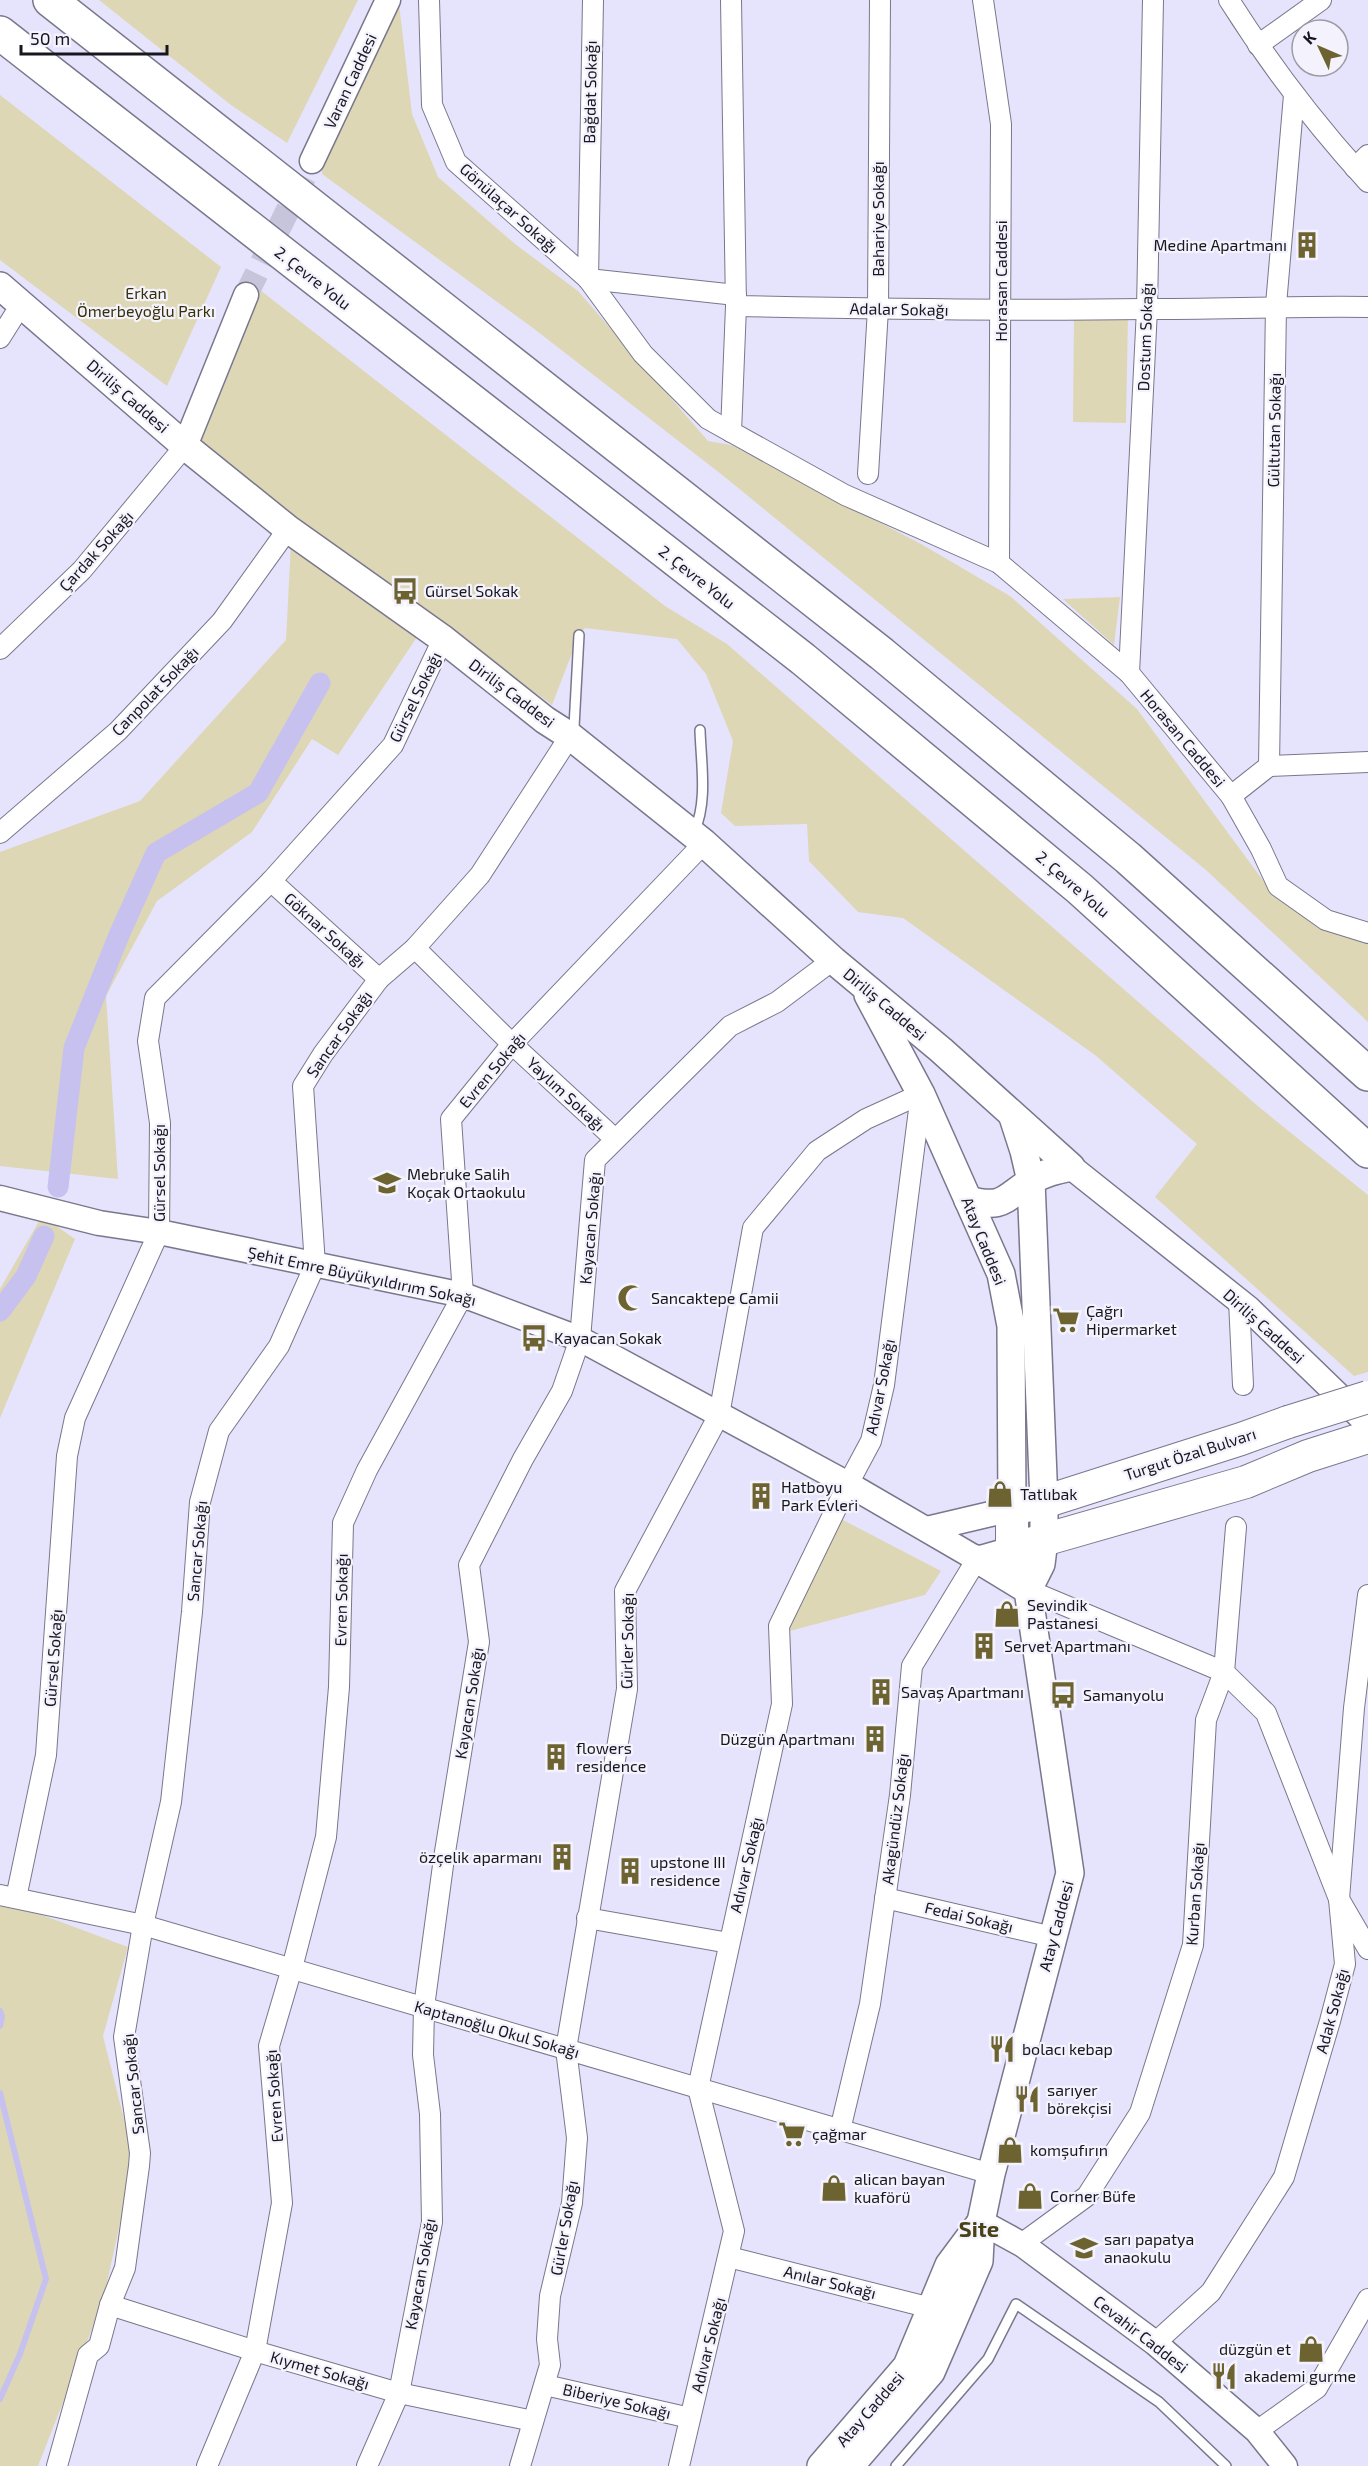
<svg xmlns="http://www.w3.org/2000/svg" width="1368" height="2466" viewBox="0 0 1368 2466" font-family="'Exo 2',sans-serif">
<rect width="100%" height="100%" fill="#e6e4fc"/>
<g fill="#ddd7b5">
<polygon points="99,0 358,0 287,143 231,105"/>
<polygon points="399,4 412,114 438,177 515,244 578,291 708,441 731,445 921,544 1010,596 1137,709 1270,890 1318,928 1368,934 1368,1022 1206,870 721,474 533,328 322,174 321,141"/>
<polygon points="0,95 221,267 167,386 0,260"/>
<polygon points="260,290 665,606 727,644 1259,1107 1368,1195 1368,1372 1354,1376 1155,1197 1197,1144 1095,1055 903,918 858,912 809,861 807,824 735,826 721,813 733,741 706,674 677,639 585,628 579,635 552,705 199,447 248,316"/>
<polygon points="1074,315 1128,315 1126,423 1073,422"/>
<polygon points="291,542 419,634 338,755 312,739 252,832 157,901 106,996 118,1179 0,1166 0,852 140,801 286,640"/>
<polygon points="1120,597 1114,645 1063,599"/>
<polygon points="42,1216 75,1239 0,1418 0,1289"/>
<polygon points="841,1519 941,1571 925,1595 786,1632"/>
<polygon points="0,1903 18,1906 128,1947 103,2036 134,2159 103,2301 38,2466 0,2466"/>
</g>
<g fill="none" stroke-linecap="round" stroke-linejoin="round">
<g stroke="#c7c1f0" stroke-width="6">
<polyline points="0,2011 2,2016 0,2026"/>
<polyline points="0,2093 46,2279 20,2354 0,2399"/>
</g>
<g stroke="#c7c1f0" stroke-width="21">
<polyline points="58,1187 74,1048 119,935 156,853 258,793 320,683"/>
<polyline points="0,1311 26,1276 44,1236"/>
</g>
<polyline stroke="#c7c5db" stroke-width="24" stroke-dasharray="24 12" stroke-linecap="butt" points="246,295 312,161"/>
<defs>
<g id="service">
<polyline points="571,734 574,727 579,635"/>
<path d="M694,832c14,-30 7,-69 6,-102"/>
<polyline points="896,2466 988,2359 1016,2304 1159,2402 1226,2466"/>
</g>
<g id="minor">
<polyline points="429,0 432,105 456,162 588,279 593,0"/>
<path d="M731,0l5,306c136,3 273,5 409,3 75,0 149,-3 223,-2"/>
<polyline points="983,0 1001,124 999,563"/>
<path d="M1229,0c41,65 87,125 139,182"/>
<polyline points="1258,45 1321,0"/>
<polyline points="1355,168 1368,155"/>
<polyline points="588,279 643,354 708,419 845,495 999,563 1129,673 1231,796"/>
<polyline points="588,279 736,295"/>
<polyline points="0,338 22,303"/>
<polyline points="731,432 736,306"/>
<polyline points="868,474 878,309 880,0"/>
<polyline points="0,649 82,570 185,446"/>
<polyline points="1129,673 1147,309 1153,0"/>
<polyline points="1269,766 1276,305 1294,95"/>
<polyline points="1269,766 1231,796 1261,849 1278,886 1326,920 1368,933"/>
<polyline points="1269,766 1368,762"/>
<polyline points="0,833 118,731 222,621 288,529"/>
<polyline points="271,881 379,979"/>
<polyline points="415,948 512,1044 615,1139"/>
<polyline points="1239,1301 1243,1385"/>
<polyline points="1028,1590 1224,1672 1266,1713 1339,1899 1368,1949"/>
<polyline points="0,1895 143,1925 991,2174"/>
<polyline points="16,1898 46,1755 67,1456 75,1418 159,1232 160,1123 148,1041 155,998 271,881 393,745 443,639"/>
<polyline points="885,1898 1053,1937"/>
<polyline points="587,1918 729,1943"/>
<polyline points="840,2130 870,2004 900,1795 912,1666 977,1559"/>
<polyline points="1023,2245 1028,2239 1087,2196 1140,2113 1193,1945 1206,1720 1224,1672 1236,1527"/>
<polyline points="729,2257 931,2308"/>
<polyline points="110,2305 255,2351 399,2393 533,2421"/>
<polyline points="1155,2343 1211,2292 1284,2177 1330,2021 1345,1964 1339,1899 1354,1708 1368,1595"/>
<polyline points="545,2385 690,2418"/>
<polyline points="1257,2431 1317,2388 1368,2299"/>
<polyline points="57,2466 88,2355 99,2346 110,2305 125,2268 139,2166 140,2153 124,2037 143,1925 171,1802 192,1612 200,1502 219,1431 279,1346 315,1265 303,1086 323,1054 379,979 415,948 480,875 570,736"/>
<polyline points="207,2466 255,2351 282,2203 269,2046 292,1968 326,1837 339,1687 343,1523 367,1470 463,1295 451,1119 512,1044 704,843"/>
<polyline points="367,2466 399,2393 432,2222 430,2114 423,2055 424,2007 444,1858 479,1642 469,1565 523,1459 562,1391 580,1339 595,1160 730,1026 777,1002 833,960"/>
<polyline points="520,2466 550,2365 547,2339 550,2296 572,2203 577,2138 566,2049 627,1689 625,1591 719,1415 753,1228 817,1151 866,1119 921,1094"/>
<polyline points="679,2466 734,2231 698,2088 782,1704 779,1626 848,1484 871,1441 884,1385 921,1094"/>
</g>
<g id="tertiary">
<polyline points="312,161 388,0"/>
<polyline points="185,446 246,295"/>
<polyline points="1071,1167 1248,1308 1368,1424"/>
<polyline points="0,1198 99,1223 159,1232 463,1295 580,1339 848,1484 977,1559 1012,1549"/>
<polyline points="927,1529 1012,1509"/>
<polyline points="981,2222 1023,2245 1155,2343 1257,2431 1285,2466"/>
</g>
<g id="secondary">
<path d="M0,286l185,160 103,83 155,110 102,81 25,16 134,107 129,117 108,90 130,117c-14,3 -28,6 -40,14 -28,18 -27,28 -63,19"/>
<polyline points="868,995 921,1094 1001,1274 1011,1326 1012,1509"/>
<polyline points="1013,1117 1024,1151 1031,1181 1044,1502 1044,1540 1041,1564 1028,1590"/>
<polyline points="977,1559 1028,1590"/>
<polyline points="821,2466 907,2366 949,2265 981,2222"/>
<polyline points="850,2466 931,2372 979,2261 981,2222 991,2174 1070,1873 1028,1590 1012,1549"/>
</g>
<polyline id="primary" points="1288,1422 1241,1439 1044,1502 1012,1509 1012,1549 1246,1482 1308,1456 1368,1437"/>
<g id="motorway">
<polyline points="50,0 882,654 1128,858 1368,1074"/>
<polyline points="0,33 803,659 1080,889 1368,1151"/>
</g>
</defs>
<use href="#service" stroke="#79778c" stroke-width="12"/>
<use href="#minor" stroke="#79778c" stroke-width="22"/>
<use href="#tertiary" stroke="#79778c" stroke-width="27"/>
<use href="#secondary" stroke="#79778c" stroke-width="30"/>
<use href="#primary" stroke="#79778c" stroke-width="34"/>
<use href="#motorway" stroke="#79778c" stroke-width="36"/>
<use href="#service" stroke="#fff" stroke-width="9"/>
<use href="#minor" stroke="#fff" stroke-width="20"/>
<use href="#tertiary" stroke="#fff" stroke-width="24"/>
<use href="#secondary" stroke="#fff" stroke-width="27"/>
<use href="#primary" stroke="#fff" stroke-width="32"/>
<use href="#motorway" stroke="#fff" stroke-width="33"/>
<defs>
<polyline id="primary-bridge" points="1288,1422 1368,1397"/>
</defs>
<use href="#primary-bridge" stroke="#79778c" stroke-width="34" stroke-linecap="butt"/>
<use href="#primary-bridge" stroke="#fff" stroke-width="32"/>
</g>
<defs>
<symbol id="building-bare" viewBox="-9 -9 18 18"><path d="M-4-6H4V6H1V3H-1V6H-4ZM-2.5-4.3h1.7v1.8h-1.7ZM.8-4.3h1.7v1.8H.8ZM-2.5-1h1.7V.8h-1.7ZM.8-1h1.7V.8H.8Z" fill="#6c6330" stroke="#f4f3fd" stroke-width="2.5" paint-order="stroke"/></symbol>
<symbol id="bus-bare" viewBox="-9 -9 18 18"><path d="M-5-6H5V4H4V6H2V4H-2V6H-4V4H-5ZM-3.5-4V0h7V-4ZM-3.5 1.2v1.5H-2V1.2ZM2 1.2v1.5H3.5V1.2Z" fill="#6c6330" stroke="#f4f3fd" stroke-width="2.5" paint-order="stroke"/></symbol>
<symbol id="school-bare" viewBox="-9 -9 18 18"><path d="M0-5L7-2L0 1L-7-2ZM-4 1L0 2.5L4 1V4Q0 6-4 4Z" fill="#6c6330" stroke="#f4f3fd" stroke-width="2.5" paint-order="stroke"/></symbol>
<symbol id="mosque-bare" viewBox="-9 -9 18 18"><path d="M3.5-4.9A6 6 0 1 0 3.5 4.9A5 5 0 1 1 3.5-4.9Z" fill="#6c6330" stroke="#f4f3fd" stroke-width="2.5" paint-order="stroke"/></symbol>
<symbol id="supermarket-bare" viewBox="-9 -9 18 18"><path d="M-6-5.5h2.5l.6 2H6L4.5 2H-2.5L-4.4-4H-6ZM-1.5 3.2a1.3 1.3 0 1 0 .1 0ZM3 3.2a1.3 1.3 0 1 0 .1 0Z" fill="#6c6330" stroke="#f4f3fd" stroke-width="2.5" paint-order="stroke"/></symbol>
<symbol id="shop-bare" viewBox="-9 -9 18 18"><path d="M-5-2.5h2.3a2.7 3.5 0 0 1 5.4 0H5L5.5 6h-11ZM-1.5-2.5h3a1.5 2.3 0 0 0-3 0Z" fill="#6c6330" stroke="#f4f3fd" stroke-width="2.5" paint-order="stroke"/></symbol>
<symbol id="restaurant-bare" viewBox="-9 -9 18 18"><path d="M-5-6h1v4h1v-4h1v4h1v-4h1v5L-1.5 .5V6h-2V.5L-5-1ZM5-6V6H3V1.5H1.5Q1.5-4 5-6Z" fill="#6c6330" stroke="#f4f3fd" stroke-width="2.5" paint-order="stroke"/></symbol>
</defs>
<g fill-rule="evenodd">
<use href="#building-bare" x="1288" y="226" width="38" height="38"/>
<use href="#bus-bare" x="386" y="572" width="38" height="38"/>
<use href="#school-bare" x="368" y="1164" width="38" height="38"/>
<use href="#mosque-bare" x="612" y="1279" width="38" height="38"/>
<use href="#supermarket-bare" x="1047" y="1301" width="38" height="38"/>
<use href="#bus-bare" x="515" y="1319" width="38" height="38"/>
<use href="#shop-bare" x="981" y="1475" width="38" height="38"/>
<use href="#building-bare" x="742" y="1477" width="38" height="38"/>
<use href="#shop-bare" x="988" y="1595" width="38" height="38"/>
<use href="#building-bare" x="965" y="1627" width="38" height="38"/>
<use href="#building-bare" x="862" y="1673" width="38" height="38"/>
<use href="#bus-bare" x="1044" y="1676" width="38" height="38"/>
<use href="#building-bare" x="856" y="1720" width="38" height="38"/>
<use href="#building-bare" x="537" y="1738" width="38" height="38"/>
<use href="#building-bare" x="543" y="1838" width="38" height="38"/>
<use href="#building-bare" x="611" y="1852" width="38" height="38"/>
<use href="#restaurant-bare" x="983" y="2030" width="38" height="38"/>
<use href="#restaurant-bare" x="1008" y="2080" width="38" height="38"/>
<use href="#supermarket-bare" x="773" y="2115" width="38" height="38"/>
<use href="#shop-bare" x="991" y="2131" width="38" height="38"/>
<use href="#shop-bare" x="815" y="2169" width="38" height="38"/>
<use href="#shop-bare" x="1011" y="2177" width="38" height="38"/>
<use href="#school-bare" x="1065" y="2229" width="38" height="38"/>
<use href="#shop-bare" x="1292" y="2330" width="38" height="38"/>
<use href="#restaurant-bare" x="1205" y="2357" width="38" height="38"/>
</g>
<g text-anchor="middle" stroke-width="4.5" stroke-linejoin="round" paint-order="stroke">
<g font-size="16" fill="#18171f" stroke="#f4f3fd">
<text transform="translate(350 81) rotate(-65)" y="6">Varan Caddesi</text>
<text transform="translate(590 92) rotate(-89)" y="6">Bağdat Sokağı</text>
<text transform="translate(509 208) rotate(42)" y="6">Gönülaçar Sokağı</text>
<text transform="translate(878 219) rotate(-90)" y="6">Bahariye Sokağı</text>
<text transform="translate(313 278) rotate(38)" y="6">2. Çevre Yolu</text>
<text transform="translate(1001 281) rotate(-90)" y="6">Horasan Caddesi</text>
<text transform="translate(899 309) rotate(1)" y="6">Adalar Sokağı</text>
<text transform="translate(1145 337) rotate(-88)" y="6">Dostum Sokağı</text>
<text transform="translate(128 396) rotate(41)" y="6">Diriliş Caddesi</text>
<text transform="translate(1274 430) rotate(-89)" y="6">Gültutan Sokağı</text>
<text transform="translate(96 551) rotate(-48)" y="6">Çardak Sokağı</text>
<text transform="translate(697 577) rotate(38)" y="6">2. Çevre Yolu</text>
<text transform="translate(155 691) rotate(-46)" y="6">Canpolat Sokağı</text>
<text transform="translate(512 693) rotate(37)" y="6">Diriliş Caddesi</text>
<text transform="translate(415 697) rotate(-64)" y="6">Gürsel Sokağı</text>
<text transform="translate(1183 738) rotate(50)" y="6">Horasan Caddesi</text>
<text transform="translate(1073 884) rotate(41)" y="6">2. Çevre Yolu</text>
<text transform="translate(325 930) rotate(42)" y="6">Göknar Sokağı</text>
<text transform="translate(885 1004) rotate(40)" y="6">Diriliş Caddesi</text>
<text transform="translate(339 1034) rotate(-55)" y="6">Sancar Sokağı</text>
<text transform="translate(492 1070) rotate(-50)" y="6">Evren Sokağı</text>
<text transform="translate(566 1094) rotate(43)" y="6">Yaylım Sokağı</text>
<text transform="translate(159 1173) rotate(-90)" y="6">Gürsel Sokağı</text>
<text transform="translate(590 1228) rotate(-85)" y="6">Kayacan Sokağı</text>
<text transform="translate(984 1241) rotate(68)" y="6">Atay Caddesi</text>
<text transform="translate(362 1276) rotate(12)" y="6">Şehit Emre Büyükyıldırım Sokağı</text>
<text transform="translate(1264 1326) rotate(42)" y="6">Diriliş Caddesi</text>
<text transform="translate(880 1387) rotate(-79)" y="6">Adıvar Sokağı</text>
<text transform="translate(1190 1454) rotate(-18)" y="6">Turgut Özal Bulvarı</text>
<text transform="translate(197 1551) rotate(-85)" y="6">Sancar Sokağı</text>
<text transform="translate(341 1600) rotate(-89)" y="6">Evren Sokağı</text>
<text transform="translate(627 1641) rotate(-89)" y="6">Gürler Sokağı</text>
<text transform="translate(53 1658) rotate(-86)" y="6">Gürsel Sokağı</text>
<text transform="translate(469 1703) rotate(-81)" y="6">Kayacan Sokağı</text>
<text transform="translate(895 1819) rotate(-83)" y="6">Akagündüz Sokağı</text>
<text transform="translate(746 1865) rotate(-77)" y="6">Adıvar Sokağı</text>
<text transform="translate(1195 1894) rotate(-86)" y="6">Kurban Sokağı</text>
<text transform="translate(969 1917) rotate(13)" y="6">Fedai Sokağı</text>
<text transform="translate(1056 1926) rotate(-75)" y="6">Atay Caddesi</text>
<text transform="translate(1332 2011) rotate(-75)" y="6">Adak Sokağı</text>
<text transform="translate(497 2029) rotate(16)" y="6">Kaptanoğlu Okul Sokağı</text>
<text transform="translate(133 2084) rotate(-96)" y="6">Sancar Sokağı</text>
<text transform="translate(274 2096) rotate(-94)" y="6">Evren Sokağı</text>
<text transform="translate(564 2228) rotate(-80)" y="6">Gürler Sokağı</text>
<text transform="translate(420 2274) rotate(-80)" y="6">Kayacan Sokağı</text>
<text transform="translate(830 2282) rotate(14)" y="6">Anılar Sokağı</text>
<text transform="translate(1141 2334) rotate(38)" y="6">Cevahir Caddesi</text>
<text transform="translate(708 2345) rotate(-76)" y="6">Adıvar Sokağı</text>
<text transform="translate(320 2370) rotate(16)" y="6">Kıymet Sokağı</text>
<text transform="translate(617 2401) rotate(13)" y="6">Biberiye Sokağı</text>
<text transform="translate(870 2409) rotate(-49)" y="6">Atay Caddesi</text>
</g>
<g font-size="16" fill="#18171f" stroke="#f4f3fd" text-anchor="start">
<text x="1287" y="251" text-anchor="end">Medine Apartmanı</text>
<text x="425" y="597">Gürsel Sokak</text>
<text x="407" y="1180">Mebruke Salih<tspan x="407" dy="18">Koçak Ortaokulu</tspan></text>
<text x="651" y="1304">Sancaktepe Camii</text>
<text x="1086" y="1317">Çağrı<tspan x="1086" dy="18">Hipermarket</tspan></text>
<text x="554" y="1344">Kayacan Sokak</text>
<text x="781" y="1493">Hatboyu<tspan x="781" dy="18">Park Evleri</tspan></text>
<text x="1020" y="1500">Tatlıbak</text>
<text x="1027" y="1611">Sevindik<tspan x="1027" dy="18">Pastanesi</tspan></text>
<text x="1004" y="1652">Servet Apartmanı</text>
<text x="901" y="1698">Savaş Apartmanı</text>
<text x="1083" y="1701">Samanyolu</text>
<text x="855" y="1745" text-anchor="end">Düzgün Apartmanı</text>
<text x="576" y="1754">flowers<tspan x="576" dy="18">residence</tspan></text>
<text x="542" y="1863" text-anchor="end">özçelik aparmanı</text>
<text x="650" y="1868">upstone III<tspan x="650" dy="18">residence</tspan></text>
<text x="1022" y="2055">bolacı kebap</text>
<text x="1047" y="2096">sarıyer<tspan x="1047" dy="18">börekçisi</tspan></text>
<text x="812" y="2140">çağmar</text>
<text x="1030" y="2156">komşufırın</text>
<text x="854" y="2185">alican bayan<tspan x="854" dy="18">kuaförü</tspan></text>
<text x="1050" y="2202">Corner Büfe</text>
<text x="1104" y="2245">sarı papatya<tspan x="1104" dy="18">anaokulu</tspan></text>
<text x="1291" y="2355" text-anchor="end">düzgün et</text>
<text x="1244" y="2382">akademi gurme</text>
</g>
<g font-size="16" fill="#373007" stroke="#f4f3fd">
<text x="146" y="299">Erkan<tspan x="146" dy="18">Ömerbeyoğlu Parkı</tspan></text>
</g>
<g font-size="22" font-weight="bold" fill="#484117" stroke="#f4f3fd">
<text x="979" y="2237">Site</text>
</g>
</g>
<g transform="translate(1320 48) rotate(314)"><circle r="28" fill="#f4f3fd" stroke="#9c9ba4" stroke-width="1.5"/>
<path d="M0-4.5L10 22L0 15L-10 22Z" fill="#6c6330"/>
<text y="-9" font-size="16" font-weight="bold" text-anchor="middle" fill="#18171f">K</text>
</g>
<path d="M21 45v9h146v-9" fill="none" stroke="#18171f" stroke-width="3"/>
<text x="30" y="45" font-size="18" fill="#18171f" stroke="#f4f3fd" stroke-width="4.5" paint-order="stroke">50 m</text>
</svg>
